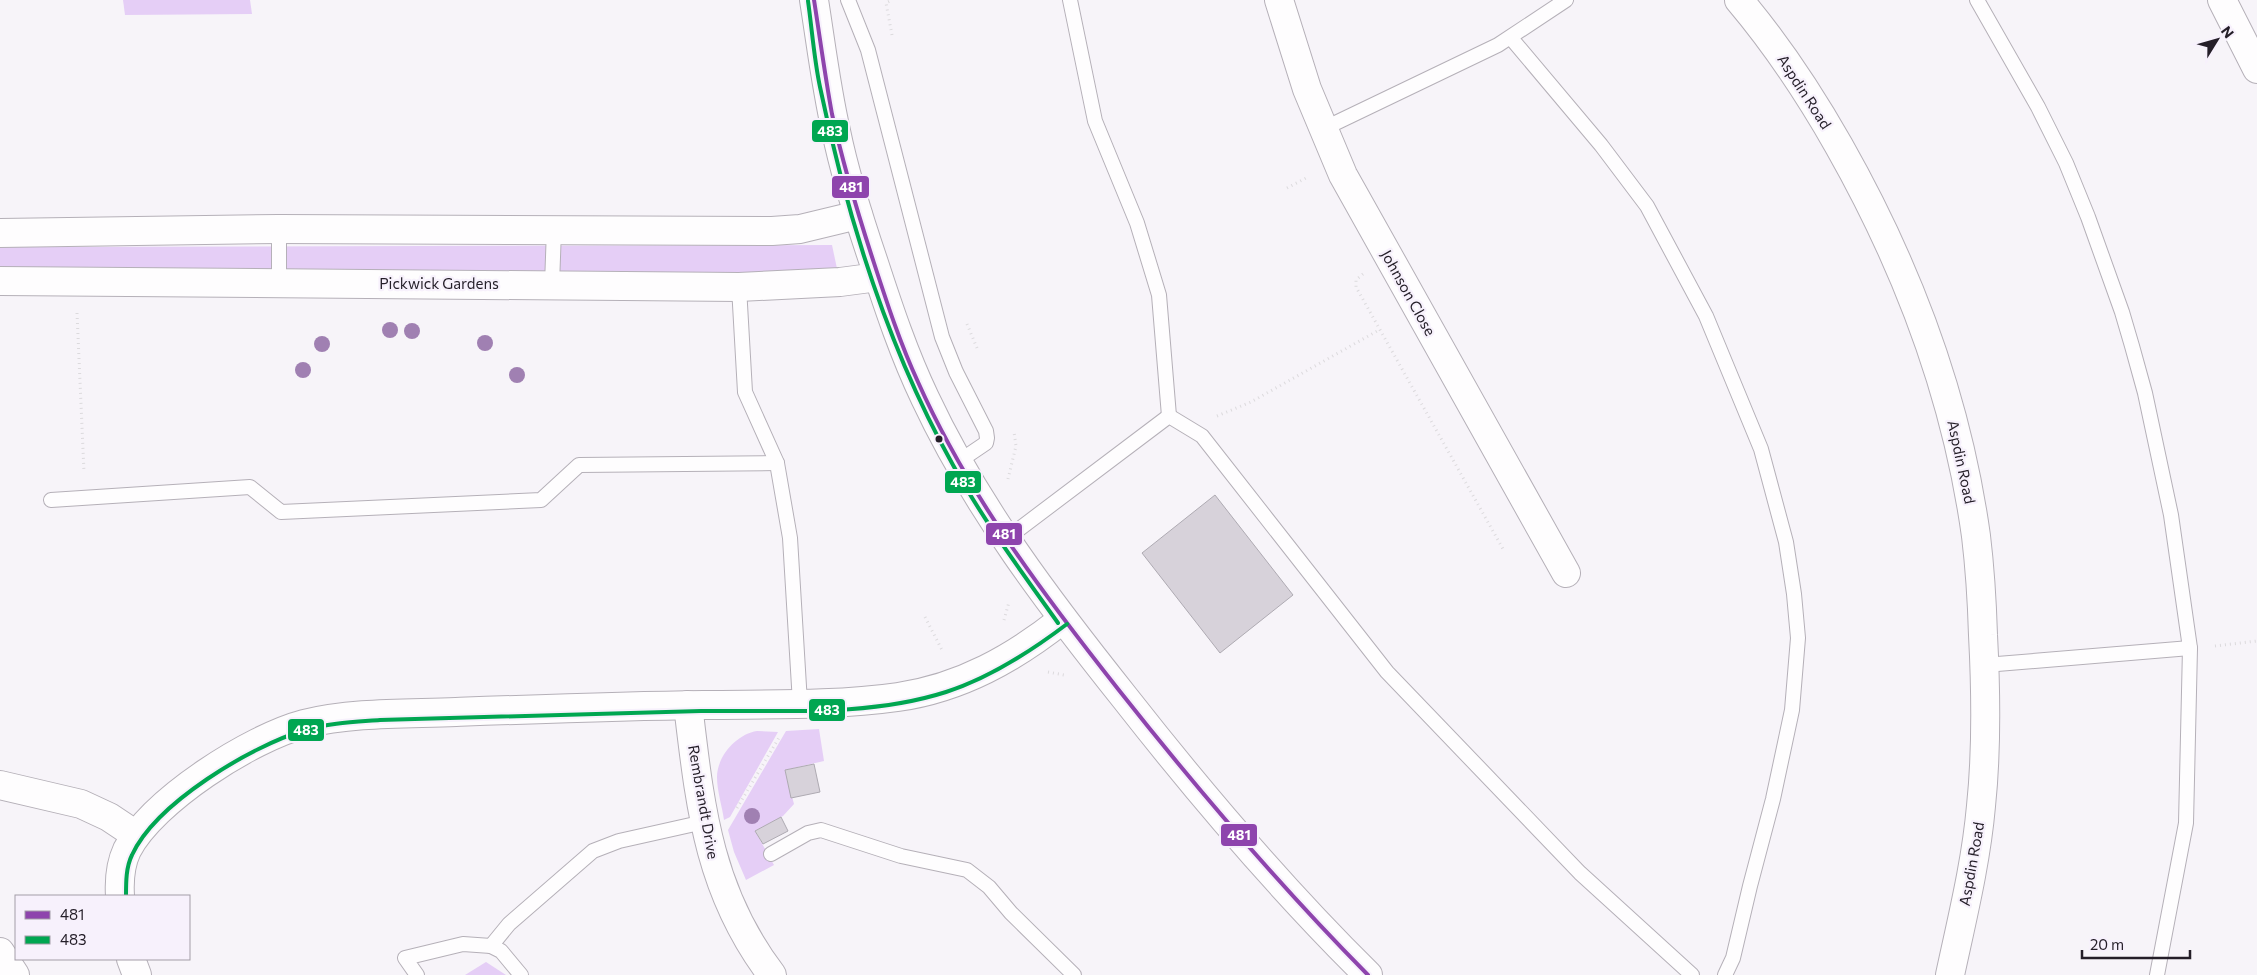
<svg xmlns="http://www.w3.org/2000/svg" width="2257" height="975" viewBox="0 0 2257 975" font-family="Commissioner,sans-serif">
<rect width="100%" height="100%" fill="#f7f4f9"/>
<g fill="#e5cef6">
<polygon points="123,0 250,0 252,14 125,15"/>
<polygon points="832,245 839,278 0,276 0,247"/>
<polygon points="819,729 824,761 785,770 794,804 783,816 755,831 774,865 746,880 734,852 728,830 786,731"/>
<path d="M757,731l21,1 -48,85 -6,3c-2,-14 -7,-29 -7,-43 0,-21 20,-43 40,-46z"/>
<polygon points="486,962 506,975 465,975"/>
</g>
<g fill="#d7d2da" stroke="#aeaab2">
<polygon points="1215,495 1293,595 1220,653 1142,553"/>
<polygon points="814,764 820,792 791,798 785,770"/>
<polygon points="781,817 788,831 763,844 755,831"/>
</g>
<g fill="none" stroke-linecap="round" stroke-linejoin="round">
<defs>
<g id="service">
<polyline points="848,0 868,50 942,337 956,372 986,431 987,438 986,443 958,462"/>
<polyline points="1070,0 1095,121 1137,223 1159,295 1169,416"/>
<polyline points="1977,0 2038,107 2066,163 2088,217 2122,312 2132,346 2145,393 2171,515 2190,648 2186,823 2157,975"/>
<polyline points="1511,38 1601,145 1647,206 1706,316 1761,449 1786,542 1794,594 1798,638 1792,710 1773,799 1750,886 1733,958 1725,975"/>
<polyline points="1323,129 1498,45 1566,0"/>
<polyline points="279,229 279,284"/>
<polyline points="552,285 554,229"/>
<polyline points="739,287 745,392 777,463 790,538 800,703"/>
<polyline points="51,500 250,487 281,512 541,500 579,465 777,463"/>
<polyline points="1006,539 1169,416 1202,436 1387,672 1580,873 1692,975"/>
<polyline points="1985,665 2190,648"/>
<polyline points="771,854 808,833 821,830 901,856 967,870 989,887 1011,913 1074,975"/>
<polyline points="417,975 405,958 463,944 491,946"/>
<polyline points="521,975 501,951 491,946 509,924 593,851 619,841 704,822"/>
</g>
<g id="minor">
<path d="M814,0c7,44 12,87 22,131 9,44 23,88 38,132 15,46 30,91 51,135 51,109 125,206 200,300 76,97 155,190 243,277"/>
<polyline points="1279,0 1307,89 1343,175 1566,573"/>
<path d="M1739,0c38,45 71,95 100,146 68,120 118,253 137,390 4,33 6,66 7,99 3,57 4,114 -2,171 -5,57 -19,113 -31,169"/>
<polyline points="2222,0 2257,69"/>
<polyline points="0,233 279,229 772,231 800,229 858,215"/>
<polyline points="0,281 739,287 840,282 878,277"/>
<path d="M688,705c12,100 20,186 84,270"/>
<polyline points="0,785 81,804 109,817 136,835"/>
<path d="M120,896c-1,-16 0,-31 7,-46 26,-50 124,-112 177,-126 49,-12 102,-10 152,-12 83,-3 165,-6 248,-7 64,-1 131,1 194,-8 63,-9 116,-39 165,-78"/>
<polyline points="0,952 15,975"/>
<polyline points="131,959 137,975"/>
</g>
</defs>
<use href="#service" stroke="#b5b0b8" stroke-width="16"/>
<use href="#minor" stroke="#b5b0b8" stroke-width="30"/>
<g stroke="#dcdadd" stroke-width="3" stroke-dasharray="1 4" stroke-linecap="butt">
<polyline points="892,35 886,3 892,0"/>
<polyline points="1287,188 1308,177"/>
<polyline points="1363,274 1356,280 1356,287 1503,549"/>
<polyline points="77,313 84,472"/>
<polyline points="967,324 977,348"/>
<polyline points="1217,416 1251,402 1379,330"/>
<polyline points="1008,479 1016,446 1014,432"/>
<polyline points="925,617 943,652"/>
<polyline points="1004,620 1009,602"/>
<polyline points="2215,646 2257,641"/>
<polyline points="1048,672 1064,675"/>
<polyline points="737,808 780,736"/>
</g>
<use href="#service" stroke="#fefdfe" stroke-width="14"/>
<use href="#minor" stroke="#fefdfe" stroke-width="28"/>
<defs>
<path id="bus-1" d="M814,0c6,38 11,76 18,114 11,51 26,100 42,149 13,40 26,80 44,119 50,112 124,211 200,307 79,100 161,196 250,286"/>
<g id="bus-2">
<path d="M808,1c4,28 6,58 12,86 27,130 68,262 133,378 30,55 68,106 105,158"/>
<path d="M126,896c0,-14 0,-29 6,-41 24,-52 119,-109 173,-125 24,-7 50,-8 75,-10 107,-4 214,-7 321,-9 80,-1 167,6 245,-19 44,-14 84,-40 121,-68"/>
</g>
</defs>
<use href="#bus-1" stroke="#f7f1fc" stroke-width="8"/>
<use href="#bus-2" stroke="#f7f1fc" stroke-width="8"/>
<use href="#bus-1" stroke="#8e44ad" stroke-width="4"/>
<use href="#bus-2" stroke="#00a651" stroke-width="4"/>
</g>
<g fill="#a080b2">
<circle cx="390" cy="330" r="8"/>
<circle cx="412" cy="331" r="8"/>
<circle cx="485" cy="343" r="8"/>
<circle cx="322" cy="344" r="8"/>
<circle cx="303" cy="370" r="8"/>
<circle cx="517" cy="375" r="8"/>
<circle cx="752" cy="816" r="8"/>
</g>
<circle fill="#241e28" stroke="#f7f1fc" stroke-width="2" cx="939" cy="439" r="4.5"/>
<g text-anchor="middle" stroke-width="4.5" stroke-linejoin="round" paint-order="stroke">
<g font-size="15" fill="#241e28" stroke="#f7f1fc">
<text transform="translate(1804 92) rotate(57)" y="5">Aspdin Road</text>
<text x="439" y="289">Pickwick Gardens</text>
<text transform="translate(1408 293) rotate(61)" y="5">Johnson Close</text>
<text transform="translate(1961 462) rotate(78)" y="5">Aspdin Road</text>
<text transform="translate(703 802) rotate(80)" y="5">Rembrandt Drive</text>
<text transform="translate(1972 864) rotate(-80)" y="5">Aspdin Road</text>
</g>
</g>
<g stroke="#f7f1fc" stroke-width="2">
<rect x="811" y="119" width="38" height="24" rx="5" fill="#00a651"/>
<rect x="831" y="175" width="39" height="24" rx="5" fill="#8e44ad"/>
<rect x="944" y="470" width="38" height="24" rx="5" fill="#00a651"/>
<rect x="985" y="522" width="38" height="24" rx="5" fill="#8e44ad"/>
<rect x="808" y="698" width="38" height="24" rx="5" fill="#00a651"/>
<rect x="287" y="718" width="38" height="24" rx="5" fill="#00a651"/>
<rect x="1220" y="823" width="38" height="24" rx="5" fill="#8e44ad"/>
</g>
<g font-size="14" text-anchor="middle" font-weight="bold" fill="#fff">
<text x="830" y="136">483</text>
<text x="851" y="192">481</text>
<text x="963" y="487">483</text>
<text x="1004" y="539">481</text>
<text x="827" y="715">483</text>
<text x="306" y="735">483</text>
<text x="1239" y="840">481</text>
</g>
<rect x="15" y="895" width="175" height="65" fill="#f7f1fc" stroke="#a39da7"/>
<rect x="25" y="911" width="25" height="8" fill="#8e44ad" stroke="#a39da7"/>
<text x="60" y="920" font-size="15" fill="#241e28">481</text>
<rect x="25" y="936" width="25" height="8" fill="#00a651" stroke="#a39da7"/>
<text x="60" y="945" font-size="15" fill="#241e28">483</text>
<g transform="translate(2217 40) rotate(53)" stroke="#f7f1fc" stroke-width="4" paint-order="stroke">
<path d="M0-4L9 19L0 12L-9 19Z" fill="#241e28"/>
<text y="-8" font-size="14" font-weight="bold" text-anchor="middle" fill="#241e28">N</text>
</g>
<path d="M2082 950v8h108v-8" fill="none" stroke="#241e28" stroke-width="2.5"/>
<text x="2090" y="950" font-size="15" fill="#241e28" stroke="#f7f1fc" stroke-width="4" paint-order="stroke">20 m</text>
</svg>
